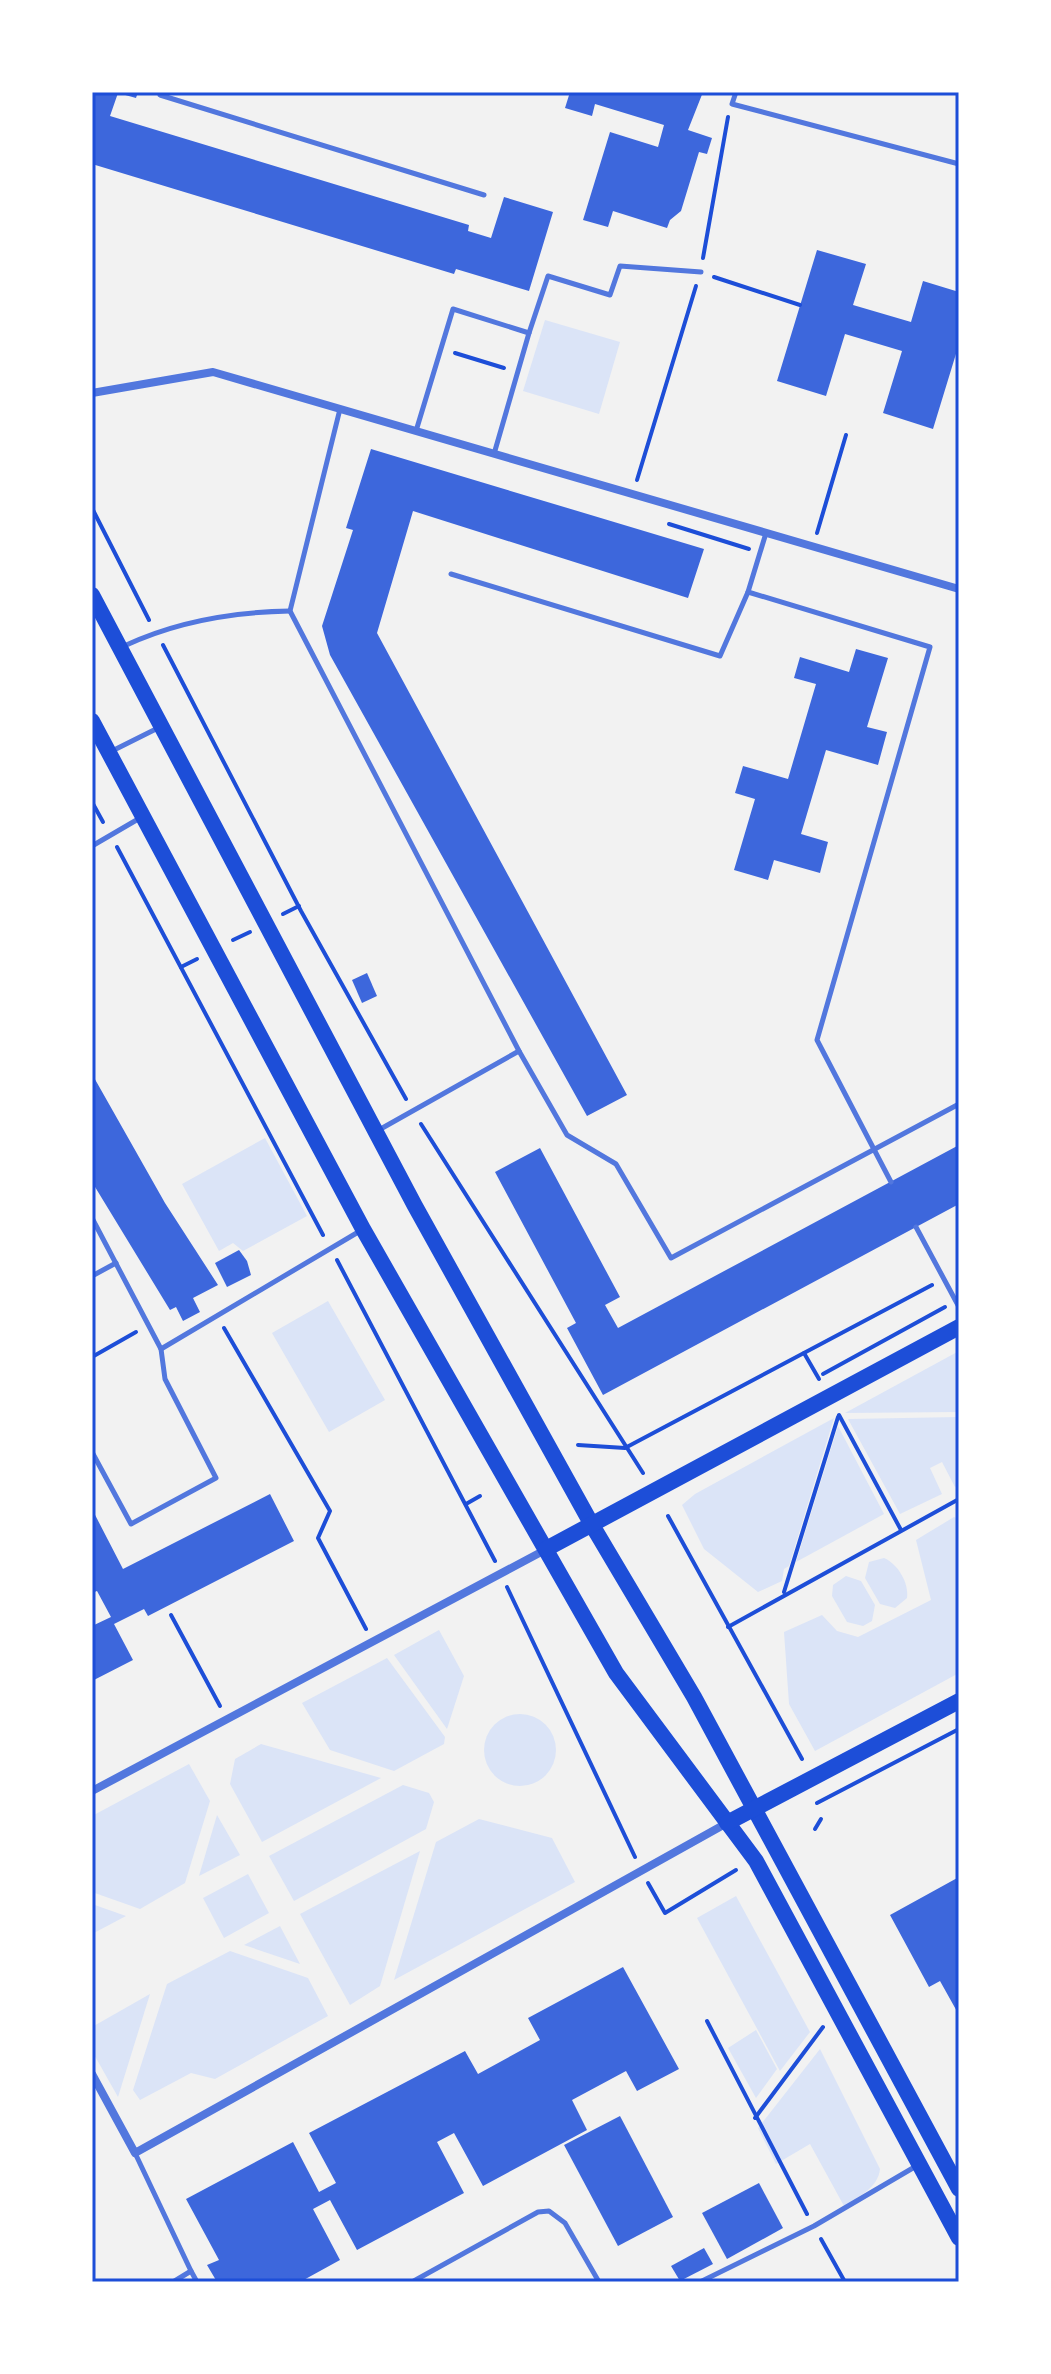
<svg xmlns="http://www.w3.org/2000/svg" width="1051" height="2374" viewBox="0 0 1051 2374" font-family="Manrope,sans-serif">
<rect width="100%" height="100%" fill="#f2f2f2"/>
<g fill="#dbe4f7">
<polygon points="545,320 620,342 599,414 523,391"/>
<polygon points="265,1138 307,1216 243,1251 233,1243 219,1251 182,1184"/>
<polygon points="328,1301 385,1400 329,1432 272,1333"/>
<polygon points="959,1351 959,1412 845,1413"/>
<polygon points="959,1417 959,1484 955,1487 942,1462 930,1468 942,1494 900,1514 848,1419"/>
<polygon points="834,1418 789,1566 784,1569 782,1581 758,1592 704,1549 682,1505 695,1494"/>
<polygon points="838,1426 884,1514 796,1562"/>
<polygon points="954,1517 959,1519 959,1673 815,1751 789,1704 784,1632 822,1615 837,1631 858,1637 931,1600 916,1540"/>
<path d="M884,1558c14,6 25,25 23,40l-12,10 -15,-4 -15,-26 4,-16z"/>
<polygon points="846,1576 861,1581 875,1605 872,1621 863,1626 847,1622 832,1596 833,1585"/>
<polygon points="439,1630 464,1676 447,1729 394,1655"/>
<polygon points="387,1658 445,1737 444,1744 394,1771 330,1750 302,1703"/>
<circle cx="520" cy="1750" r="36"/>
<polygon points="261,1744 381,1778 262,1842 230,1784 235,1759"/>
<polygon points="189,1764 210,1801 185,1883 140,1909 92,1892 92,1816"/>
<polygon points="403,1785 429,1793 434,1802 426,1829 294,1901 269,1856"/>
<polygon points="217,1815 240,1855 199,1876"/>
<polygon points="479,1819 552,1838 575,1882 394,1980 436,1842"/>
<polygon points="420,1851 380,1986 350,2005 300,1914"/>
<polygon points="248,1874 269,1913 224,1938 203,1898"/>
<polygon points="736,1896 810,2032 780,2071 697,1918"/>
<polygon points="92,1904 126,1916 92,1934"/>
<polygon points="280,1926 300,1964 244,1945"/>
<polygon points="230,1951 308,1978 328,2016 215,2079 191,2073 140,2100 133,2090 167,1984"/>
<polygon points="150,1994 118,2097 92,2051 92,2027"/>
<polygon points="756,2030 777,2069 756,2098 728,2048"/>
<path d="M820,2049l60,120c-2,19 -21,27 -36,37l-34,-62 -34,20 -18,-36z"/>
</g>
<g fill="#3d67dc">
<polygon points="92,92 138,92 136,98 118,93 110,116 469,225 468,231 491,238 504,197 553,212 529,291 456,269 454,274 92,164"/>
<polygon points="570,92 703,92 688,130 712,138 707,154 699,152 681,211 670,220 667,228 613,211 608,227 583,220 610,132 658,147 664,125 595,104 592,116 565,108"/>
<polygon points="817,250 866,264 853,305 911,322 923,281 959,292 959,344 933,429 883,413 902,351 845,334 826,396 777,381"/>
<polygon points="371,449 704,549 688,598 413,511 377,633 627,1095 587,1116 330,655 322,626 353,530 346,528"/>
<polygon points="856,649 888,658 867,727 887,732 878,765 826,750 801,834 828,842 820,873 774,860 768,880 734,870 755,799 735,793 743,766 788,779 816,684 794,678 800,657 849,672"/>
<polygon points="367,973 377,996 362,1003 352,980"/>
<polygon points="92,1074 165,1203 218,1285 193,1298 200,1312 183,1321 176,1307 170,1310 92,1182"/>
<polygon points="959,1145 959,1204 603,1395 567,1328 576,1323 495,1172 540,1148 620,1297 605,1305 618,1328"/>
<polygon points="239,1250 247,1261 251,1275 227,1287 215,1263"/>
<polygon points="270,1494 294,1541 148,1616 144,1609 114,1624 133,1660 92,1681 92,1626 111,1617 97,1591 92,1593 92,1509 123,1569"/>
<polygon points="959,1877 957,1922 959,2015 940,1981 929,1987 890,1915"/>
<polygon points="623,1967 679,2069 637,2091 626,2071 572,2100 587,2130 483,2186 454,2133 437,2142 464,2193 357,2250 330,2200 313,2209 340,2260 300,2282 217,2282 207,2265 219,2260 186,2199 293,2142 319,2192 336,2183 309,2133 465,2051 478,2074 540,2040 528,2018"/>
<polygon points="620,2116 673,2217 618,2246 564,2145"/>
<polygon points="759,2183 783,2228 727,2259 702,2213"/>
<polygon points="704,2248 713,2264 680,2281 671,2266"/>
</g>
<g fill="none" stroke-linecap="round" stroke-linejoin="round">
<g stroke="#1d4ed8" stroke-width="4">
<polyline points="703,258 728,117"/>
<polyline points="714,277 800,305"/>
<polyline points="455,353 504,368"/>
<polyline points="637,480 696,286"/>
<polyline points="92,508 149,620"/>
<polyline points="669,524 749,549"/>
<polyline points="817,533 846,435"/>
<polyline points="163,645 301,911 406,1099"/>
<polyline points="92,802 103,822"/>
<polyline points="117,847 323,1235"/>
<polyline points="283,914 299,906"/>
<polyline points="233,940 250,932"/>
<polyline points="181,967 197,959"/>
<polyline points="421,1124 643,1473"/>
<polyline points="337,1260 495,1561"/>
<polyline points="224,1328 330,1511 318,1538 366,1629"/>
<polyline points="804,1353 819,1379"/>
<polyline points="92,1357 136,1332"/>
<polyline points="823,1374 945,1307"/>
<polyline points="839,1415 901,1530"/>
<polyline points="578,1445 625,1448 932,1285"/>
<polyline points="466,1504 480,1496"/>
<polyline points="668,1516 802,1759"/>
<polyline points="507,1587 635,1857"/>
<polyline points="784,1592 838,1417"/>
<polyline points="171,1615 220,1706"/>
<polyline points="728,1627 959,1499"/>
<polyline points="817,1803 959,1729"/>
<polyline points="815,1829 821,1819"/>
<polyline points="648,1883 665,1913 736,1870"/>
<polyline points="707,2021 807,2214"/>
<polyline points="755,2118 823,2027"/>
<polyline points="821,2239 845,2282"/>
</g>
<g stroke="#5277de" stroke-width="5">
<polyline points="161,92 160,95 484,195"/>
<polyline points="736,92 732,104 959,164"/>
<polyline points="529,333 548,276 610,295 620,266 701,272"/>
<polyline points="340,409 290,611 519,1051 567,1135 616,1164 671,1258 959,1104"/>
<polyline points="416,431 453,309 529,333 494,454"/>
<polyline points="451,574 720,656 748,592 766,533"/>
<polyline points="748,592 930,647 817,1040 891,1182"/>
<path d="M124,646c51,-24 110,-34 166,-35"/>
<polyline points="110,752 158,728"/>
<polyline points="92,846 140,818"/>
<polyline points="377,1131 519,1051"/>
<polyline points="92,1218 161,1349 165,1379 216,1478 131,1524 92,1452"/>
<polyline points="916,1227 959,1307"/>
<polyline points="92,1276 116,1263"/>
<polyline points="161,1349 360,1231"/>
<polyline points="135,2153 191,2271 173,2282"/>
<polyline points="191,2271 197,2282"/>
<polyline points="412,2282 538,2212 549,2211 565,2223 599,2282"/>
<polyline points="700,2282 814,2226 918,2165"/>
</g>
<g stroke="#5277de" stroke-width="8">
<polyline points="92,393 213,372 959,589"/>
<polyline points="92,1791 545,1550"/>
<polyline points="92,2074 135,2153 727,1823"/>
</g>
<g stroke="#1d4ed8" stroke-width="16">
<polyline points="92,595 415,1206 592,1525 694,1697 959,2189"/>
<polyline points="92,721 363,1229 616,1673 756,1861 959,2238"/>
<polyline points="546,1549 959,1327"/>
<polyline points="727,1823 959,1701"/>
</g>
</g>
<rect width="1051" height="2374" fill="none" stroke="#ffffff" stroke-width="188"/>
<rect x="94" y="94" width="863" height="2186" fill="none" stroke="#1d4ed8" stroke-width="3"/>
</svg>
